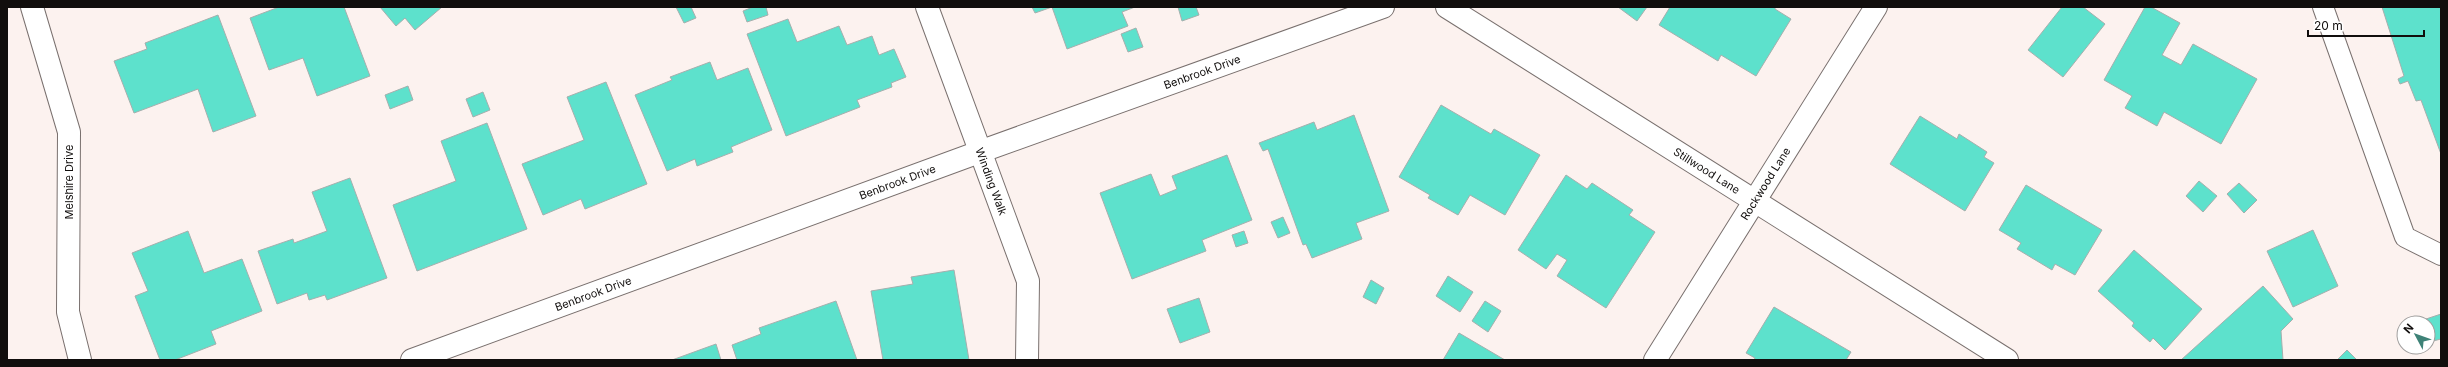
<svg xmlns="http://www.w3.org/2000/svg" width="2448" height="367" viewBox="0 0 2448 367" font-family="Inter,sans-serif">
<rect width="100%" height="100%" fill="#fcf2ef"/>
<g fill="#5de1cc" stroke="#a5afad">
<polygon points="279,7 344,7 370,76 317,96 303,58 269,70 250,18"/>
<polygon points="380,7 442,7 415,30 405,18 396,26"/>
<polygon points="676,7 691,7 696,18 684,23"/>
<polygon points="753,7 766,7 768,15 747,22 743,11"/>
<polygon points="1032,7 1135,7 1122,12 1128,26 1067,49 1052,7 1035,13"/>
<polygon points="1178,7 1196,7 1199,15 1182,21"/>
<polygon points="1618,7 1647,7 1637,21"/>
<polygon points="1670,7 1775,7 1775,9 1791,19 1756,76 1721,55 1718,61 1659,25"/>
<polygon points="2062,7 2083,7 2105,24 2063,77 2028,50"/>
<polygon points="2145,7 2151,7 2180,23 2162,55 2181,65 2193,44 2257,79 2221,144 2164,112 2157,126 2125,108 2132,96 2104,80"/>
<polygon points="2382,7 2441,7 2441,154 2421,100 2416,101 2408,81 2400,84 2398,79 2404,76"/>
<polygon points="218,15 256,116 213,132 198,89 134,113 114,61 147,49 145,43"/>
<polygon points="788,19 797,42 839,26 847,45 872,36 879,55 894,49 906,77 891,83 892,87 857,100 860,107 786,136 747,34"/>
<polygon points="1136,28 1143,47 1128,52 1121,34"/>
<polygon points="710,62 717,80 748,68 772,130 731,147 733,152 697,166 695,159 667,171 635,95 672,80 670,77"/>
<polygon points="606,82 647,184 585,209 581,199 543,215 522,164 584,140 567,97"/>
<polygon points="408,86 413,100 390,109 385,95"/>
<polygon points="483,92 490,110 473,117 466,99"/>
<polygon points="1441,105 1491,134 1494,129 1540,155 1505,215 1470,195 1458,215 1428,198 1430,195 1399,177"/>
<polygon points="1354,115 1389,211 1356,223 1362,239 1312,258 1306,244 1303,245 1268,149 1263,151 1259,143 1314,122 1317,130"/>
<polygon points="1920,116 1957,139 1959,134 1987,152 1984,157 1994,163 1965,211 1890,164"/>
<polygon points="487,123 527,229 417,271 393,205 456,181 441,141"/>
<polygon points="1227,155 1252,220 1202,240 1206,251 1132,279 1100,193 1151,174 1160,196 1177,189 1172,176"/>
<polygon points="1566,175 1587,189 1592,183 1633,210 1629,215 1655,232 1606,308 1557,276 1567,260 1557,254 1546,269 1518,250"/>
<polygon points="350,178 387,278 327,300 325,295 309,300 307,293 277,304 258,251 293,239 294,243 327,231 312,192"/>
<polygon points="2199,181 2217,196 2203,212 2186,196"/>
<polygon points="2239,183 2257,200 2244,213 2227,194"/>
<polygon points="2026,185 2102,230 2075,275 2055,264 2052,270 2017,249 2021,243 1999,230"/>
<polygon points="1283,217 1290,233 1278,238 1271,222"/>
<polygon points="2313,230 2338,286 2293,307 2267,251"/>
<polygon points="188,231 204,273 242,259 262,311 211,331 216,344 175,360 160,360 135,296 148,291 132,253"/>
<polygon points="1244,231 1248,243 1236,247 1232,235"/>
<polygon points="2134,250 2202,309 2165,350 2153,338 2150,342 2132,326 2134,323 2098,291"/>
<polygon points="954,270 969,360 883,360 871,291 913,284 911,277"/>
<polygon points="1448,276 1473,292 1460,312 1436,296"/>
<polygon points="1371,280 1384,288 1376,304 1363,297"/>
<polygon points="2263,286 2293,319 2281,331 2283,360 2181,360"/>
<polygon points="1199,298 1210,332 1180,343 1167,309"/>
<polygon points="836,301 857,360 737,360 732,345 761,334 759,328"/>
<polygon points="1485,301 1501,311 1488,332 1472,321"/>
<polygon points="1774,307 1851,352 1846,360 1754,360 1755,358 1746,353"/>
<polygon points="2441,314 2441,339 2433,341 2426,319"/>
<polygon points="1459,333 1505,360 1443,360"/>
<polygon points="716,344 721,360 672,360"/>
<polygon points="2347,350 2357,360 2337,360"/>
</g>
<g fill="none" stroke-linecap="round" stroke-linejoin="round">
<defs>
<polyline id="service" points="2323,7 2405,237 2441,255"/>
<g id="minor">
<polyline points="32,7 69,132 68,312 80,360"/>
<path id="s1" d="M927,7l101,274 -1,79"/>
<path id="s2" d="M1447,7l560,353"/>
<path id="s3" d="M412,360l570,-209 401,-144"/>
</g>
<g id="tertiary">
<path id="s4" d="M1655,360l221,-353"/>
</g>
</defs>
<use href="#service" stroke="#79706e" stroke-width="22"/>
<use href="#minor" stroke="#79706e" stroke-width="24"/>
<use href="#tertiary" stroke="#79706e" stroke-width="24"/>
<use href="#service" stroke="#fff" stroke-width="20"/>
<use href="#minor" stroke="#fff" stroke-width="22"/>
<use href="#tertiary" stroke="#fff" stroke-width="22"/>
</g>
<g text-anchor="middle" stroke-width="3" stroke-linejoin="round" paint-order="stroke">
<g font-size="11" fill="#110e0d" stroke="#fff">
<text dy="4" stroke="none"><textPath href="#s3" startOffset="841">Benbrook Drive</textPath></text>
<text dy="4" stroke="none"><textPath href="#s2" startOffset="307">Stillwood Lane</textPath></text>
<text dy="4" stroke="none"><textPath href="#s1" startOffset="186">Winding Walk</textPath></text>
<text transform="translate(69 182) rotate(-90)" y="4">Melshire Drive</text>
<text dy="4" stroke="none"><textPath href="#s3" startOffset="517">Benbrook Drive</textPath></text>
<text dy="4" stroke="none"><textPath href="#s4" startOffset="208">Rockwood Lane</textPath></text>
<text dy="4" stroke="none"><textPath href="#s3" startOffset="193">Benbrook Drive</textPath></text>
</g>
</g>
<rect width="2448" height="367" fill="none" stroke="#110e0d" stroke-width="16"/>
<g transform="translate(2416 335) rotate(311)"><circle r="19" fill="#ffffff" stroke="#a09f9e"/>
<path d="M0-3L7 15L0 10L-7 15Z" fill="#3e8277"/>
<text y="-6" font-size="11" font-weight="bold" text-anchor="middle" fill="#110e0d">N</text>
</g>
<path d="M2308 30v6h116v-6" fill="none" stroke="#110e0d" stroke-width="2"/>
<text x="2314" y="30" font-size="12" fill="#110e0d" stroke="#ffffff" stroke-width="3" paint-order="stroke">20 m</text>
</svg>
